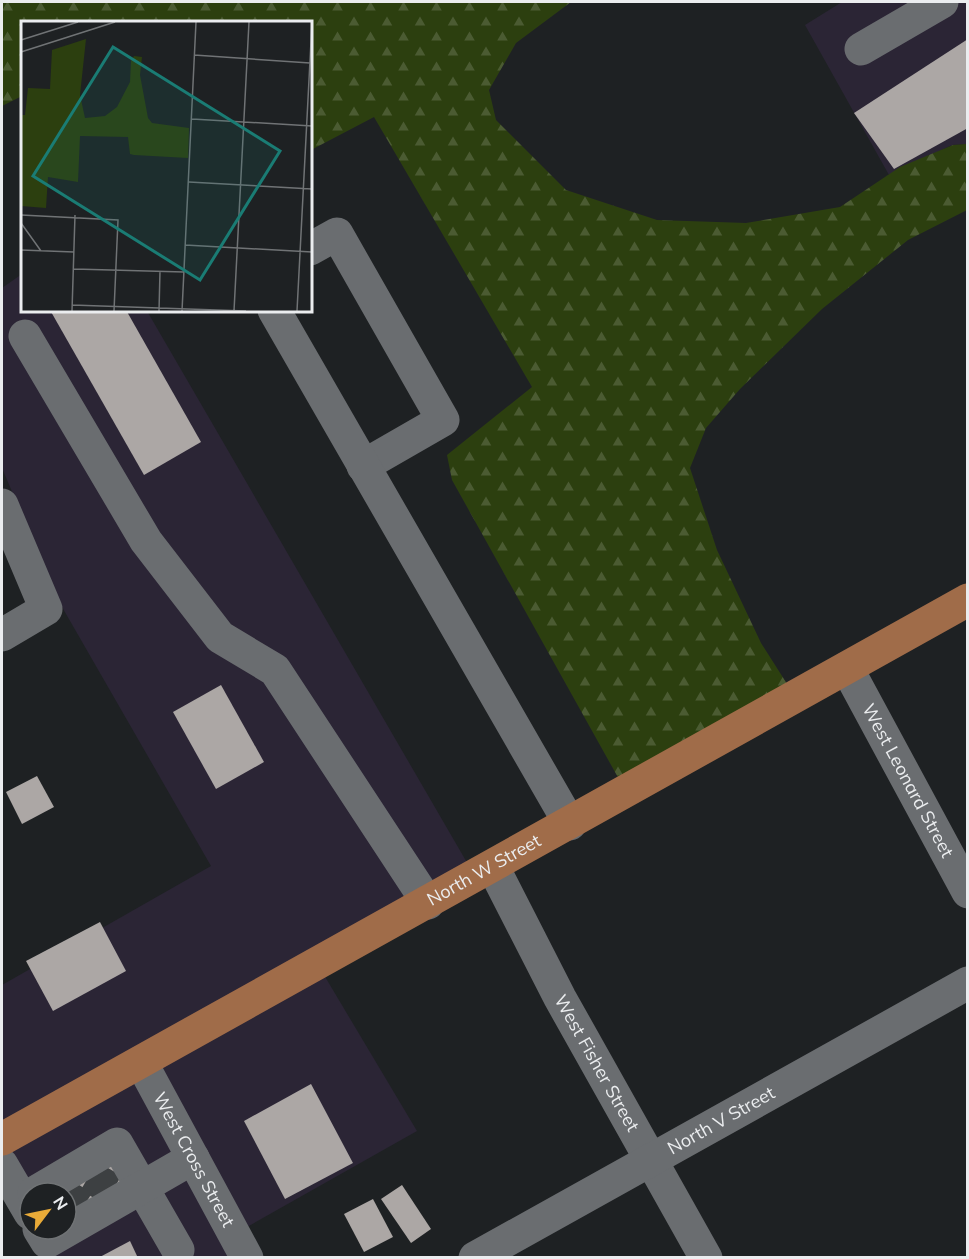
<svg xmlns="http://www.w3.org/2000/svg" width="969" height="1259" viewBox="0 0 969 1259" font-family="Mulish,sans-serif">
<defs>
<pattern id="forest-firs" width="22" height="20" patternUnits="userSpaceOnUse" patternTransform="scale(1.5)"><rect width="22" height="20" fill="#2c3f0f"/><path d="M5 1l3.5 6h-7zM16 11l3.5 6h-7z" fill="#4b5b32"/></pattern>
</defs>
<rect width="100%" height="100%" fill="#1e2123"/>
<g fill="#2b2535" fill-rule="evenodd">
<polygon points="842,2 967,2 967,144 952,145 889,175 805,25"/>
<polygon points="22,274 22,310 147,311 469,866 2,1125 2,985 211,866 58,600 2,468 2,288"/>
<polygon points="324,975 417,1131 247,1227 160,1066"/>
<path d="M135,1080l95,177h-191l-37,-69v-35zM30,1193h36v36h-36z"/>
</g>
<polygon fill="url(#forest-firs)" points="2,2 571,2 516,43 489,90 496,120 566,190 657,220 746,223 840,207 900,167 953,145 967,144 967,210 908,240 822,309 740,389 706,428 690,468 717,550 761,643 789,687 620,781 452,480 447,455 532,387 374,117 311,150 310,22 22,22 22,96 2,106"/>
<g fill="#aca7a5">
<polygon points="968,39 968,128 894,169 854,113"/>
<polygon points="50,310 126,310 201,442 144,475"/>
<polygon points="221,685 264,762 216,789 173,712"/>
<polygon points="37,776 54,807 22,824 6,792"/>
<polygon points="100,922 126,971 53,1011 26,961"/>
<polygon points="311,1084 353,1163 285,1199 244,1121"/>
<polygon points="116,1161 128,1182 66,1216 66,1193"/>
<polygon points="402,1185 431,1229 411,1243 381,1199"/>
<polygon points="373,1199 393,1237 364,1252 344,1214"/>
<polygon points="130,1241 138,1258 98,1258"/>
</g>
<g fill="none" stroke-linecap="round" stroke-linejoin="round">
<g stroke="#3d4042" stroke-width="33" stroke-dasharray="33 16" stroke-linecap="butt">
<polyline points="89,1176 113,1190"/>
<polyline points="66,1196 83,1207"/>
</g>
<g stroke="#6a6d70" stroke-width="33">
<polyline points="861,49 942,2"/>
<polyline points="310,249 337,234 443,420 363,466"/>
<polyline points="274,310 570,824"/>
<polyline points="25,336 146,541 220,637 275,670 428,903"/>
<polyline points="2,505 46,609 2,635"/>
<path id="s1" d="M847,668l121,224"/>
<path id="s2" d="M493,867l67,131 146,260"/>
<path id="s3" d="M141,1062l106,196"/>
<polyline points="2,1165 30,1213"/>
<polyline points="34,1193 117,1144 178,1250"/>
<polyline points="39,1229 47,1242 193,1158"/>
<path id="s4" d="M475,1258l493,-275"/>
</g>
<path stroke="#a06c49" stroke-width="33" id="s5" d="M2,1139l966,-539"/>
</g>
<g text-anchor="middle" stroke-width="6" stroke-linejoin="round" paint-order="stroke">
<g font-size="18" fill="#ebedef" stroke="#1e2123">
<text dy="6" stroke="none"><textPath href="#s1" startOffset="128">West Leonard Street</textPath></text>
<text dy="6" stroke="none"><textPath href="#s5" startOffset="552">North W Street</textPath></text>
<text dy="6" stroke="none"><textPath href="#s2" startOffset="222">West Fisher Street</textPath></text>
<text dy="6" stroke="none"><textPath href="#s4" startOffset="282">North V Street</textPath></text>
<text dy="6" stroke="none"><textPath href="#s3" startOffset="111">West Cross Street</textPath></text>
</g>
</g>
<g transform="translate(21 21)">
<rect width="291" height="291" fill="#1e2123"/>
<path d="M65,18l-6,56 5,23 20,-2 12,-9 13,-25 1,-21 3,-5 8,1 -2,18 8,43 4,5 37,5 -1,30 -54,-3 -4,-1 -2,-17 -48,-1 -2,46 -30,-5 -2,31 -25,-2v-91h4l3,-27 22,1 2,-39z" fill="#2c3f0f"/>
<path fill="none" stroke="#707375" stroke-width="1.5" d="M0,19l57,-18M0,31l94,-30M173,34l116,8M171,98l120,7M168,161l123,7M0,194l97,5 -4,91M0,202l20,28M164,224l127,7M0,229l53,2M53,248l110,3M51,284l174,6M51,290l3,-96M138,290l1,-40M161,290l14,-289M213,290l15,-289M276,290l15,-289"/>
<path fill="#1a7c74" fill-opacity="0.15" stroke="#1a7c74" stroke-width="3" d="M92,26l167,104 -80,129 -167,-104z"/>
<rect width="291" height="291" fill="none" stroke="#ebedef" stroke-width="3"/>
</g>
<rect width="969" height="1259" fill="none" stroke="#ebedef" stroke-width="6"/>
<g transform="translate(48 1211) rotate(58)"><circle r="28" fill="#1e2123" stroke="#707375" stroke-width="1.5"/>
<path d="M0-4.5L10 22L0 15L-10 22Z" fill="#e9ab38"/>
<text y="-9" font-size="16" font-weight="bold" text-anchor="middle" fill="#ebedef">N</text>
</g>
</svg>
